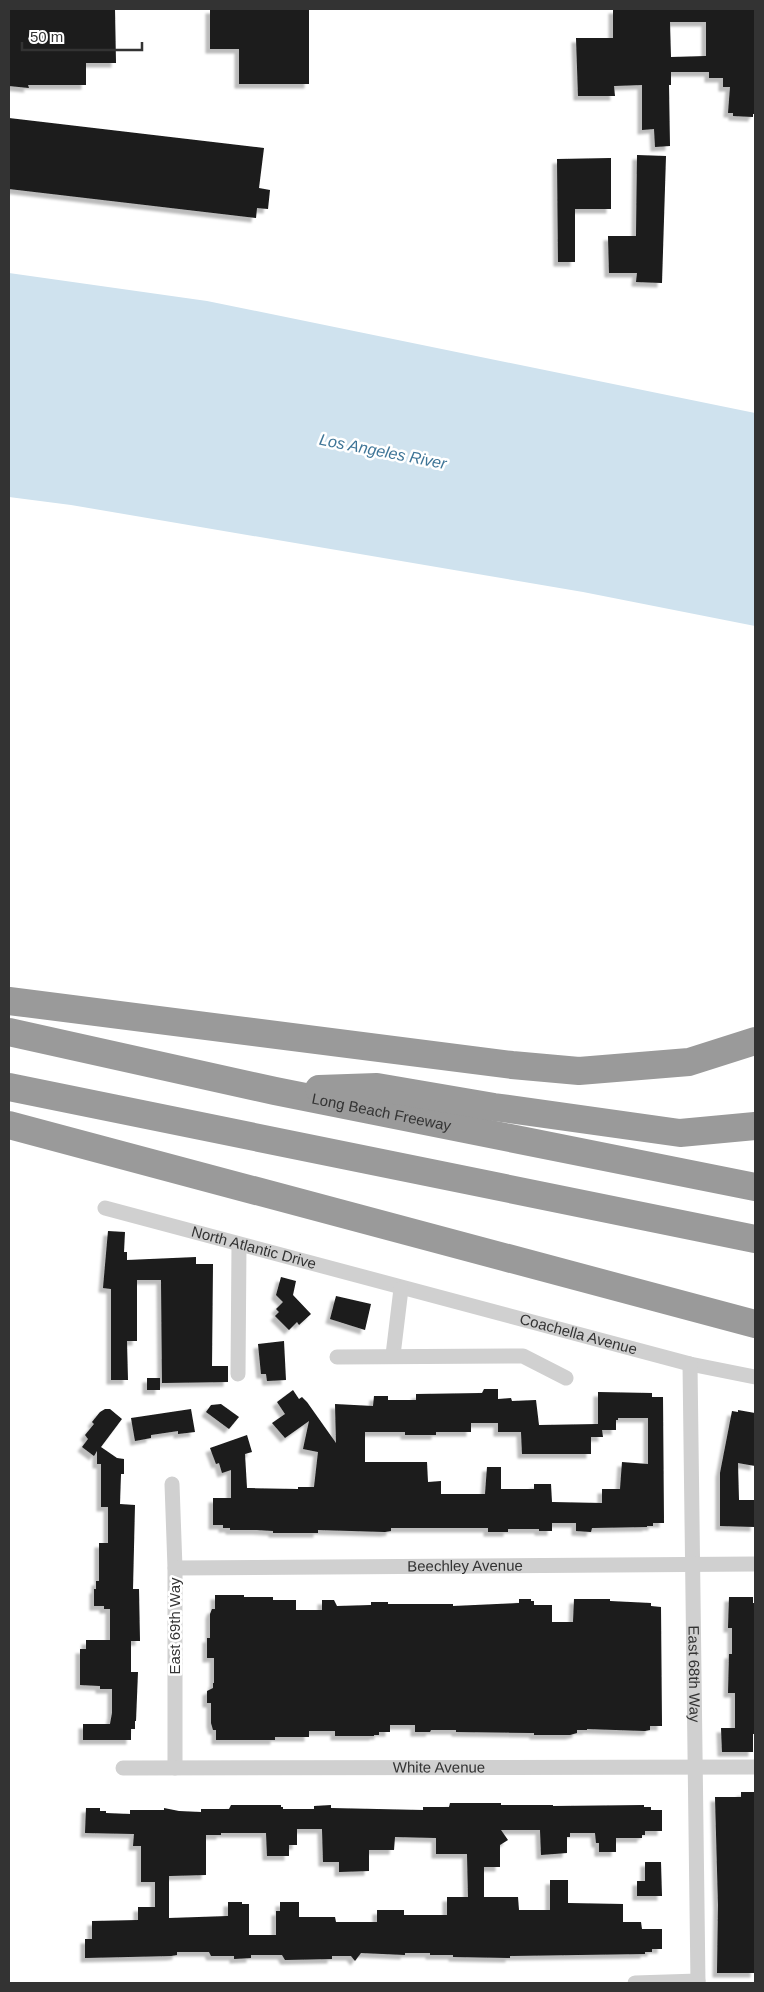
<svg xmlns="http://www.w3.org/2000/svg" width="764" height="1992" viewBox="0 0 764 1992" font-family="Arial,sans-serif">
<defs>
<filter id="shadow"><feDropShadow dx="-4.5" dy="4.5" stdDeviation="1" flood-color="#0004"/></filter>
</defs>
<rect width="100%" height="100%" fill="#fff"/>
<polygon fill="#cfe2ee" points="9,273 207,301 755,413 755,626 583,592 71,505 9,497"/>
<g fill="#1a1a1a" fill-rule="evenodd" filter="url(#shadow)">
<polygon points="9,9 115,9 116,63 86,63 86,85 28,85 29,88 9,86"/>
<polygon points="210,9 309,9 309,84 239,84 239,49 210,49"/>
<path d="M613,9h142v105h-2v3l-20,-1v-3h-5l2,-26h-7v-9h-14v-6h-38v13h-2l1,61 -15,1 -1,-18 -12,1v-45l-28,1 1,10h-37l-2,-58h37zM670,22h36v34l-35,1z"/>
<polygon points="9,118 264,148 259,188 270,190 268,209 257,208 256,218 9,189"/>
<polygon points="637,155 666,156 662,283 636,282 637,273 609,273 608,236 636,236"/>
<polygon points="611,158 611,209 575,209 575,262 558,262 557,159"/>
<polygon points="108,1231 125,1232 124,1252 127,1252 127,1260 196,1257 196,1264 213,1264 212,1366 228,1366 228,1382 162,1383 161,1280 137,1280 137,1341 127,1341 128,1380 111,1380 111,1289 103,1288"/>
<polygon points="281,1277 296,1281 293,1295 311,1314 299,1325 297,1322 289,1330 275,1316 279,1312 276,1309 283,1302 276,1295"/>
<polygon points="336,1296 371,1304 365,1330 330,1319"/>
<polygon points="284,1341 286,1380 267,1381 266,1374 261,1374 258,1344"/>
<rect x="147" y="1378" width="13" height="12"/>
<path d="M484,1389h14v10l13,-1 1,3 24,-1 3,25 59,-1v-32l54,1v4h11l1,126h-11v3h-6v1l-55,1 -1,4 -15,-1v-8h-24v8h-13v-2h-31v3h-20v-4h-97v3l-6,1 -67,-2v3h-45v-2l-16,-1h-27v-2h-7v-3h-10v-27h18v-28l-9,3 -3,-10 -3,1 -6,-16 37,-13 5,17 -7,2 2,34 51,1v-2h16l4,-35 -15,-3 6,-28 -24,17 -13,-15 13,-9 -8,-12 16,-12 6,9 3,-2 5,5 29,41 -1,-39 38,2 1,-10h14v4h28v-6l66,-1zM618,1418h30v46l-26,-2 -2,27h-18v14l-50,-1 -1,-18h-17v5h-33v-22h-14l-2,27h-44v-13l-13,1 -1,-20h-62v-30h40v3h31v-3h35v-9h27v9h23l1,22h69v-17h12l-1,-7h14v-10h2z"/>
<polygon points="221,1404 239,1417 229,1429 206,1412 211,1405"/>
<polygon points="105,1409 110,1409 122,1419 101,1447 117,1458 124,1459 124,1474 121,1474 120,1504 135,1505 133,1589 139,1589 140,1641 131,1641 131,1672 138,1672 136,1721 135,1721 135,1729 131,1729 131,1740 83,1740 83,1724 110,1724 112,1713 112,1689 100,1689 100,1686 80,1685 80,1649 86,1649 86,1640 110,1640 110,1609 104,1609 104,1606 94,1606 94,1589 96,1589 96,1581 99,1581 99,1543 108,1543 108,1507 101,1507 101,1464 97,1464 97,1451 94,1456 82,1447 88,1439 85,1435 94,1424 92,1422 100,1412"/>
<polygon points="191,1409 195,1432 178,1434 178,1431 151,1435 151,1438 135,1441 131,1418"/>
<polygon points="738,1410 755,1413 755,1466 738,1463 739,1500 755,1500 755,1527 720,1526 720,1473 732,1411 738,1412"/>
<polygon points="215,1595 244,1595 244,1597 273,1597 273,1600 296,1600 296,1610 322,1610 322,1600 334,1600 337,1606 371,1605 371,1602 388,1602 388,1604 453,1604 453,1606 519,1603 519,1599 531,1599 531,1601 534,1601 534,1605 552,1605 552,1622 573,1622 574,1599 610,1599 610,1601 651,1603 651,1606 661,1607 662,1726 650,1726 650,1730 645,1731 587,1729 587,1730 577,1730 577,1733 570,1735 534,1735 534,1733 456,1732 456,1730 431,1730 430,1732 415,1732 415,1725 390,1725 390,1732 379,1732 379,1735 374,1735 374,1736 335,1736 335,1731 309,1731 309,1737 275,1737 275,1740 216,1740 216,1730 213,1730 211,1723 211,1703 207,1703 207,1691 213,1688 213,1683 214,1683 214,1658 207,1658 207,1638 210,1638 210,1614 212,1609 215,1609"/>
<polygon points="729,1597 753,1597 753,1603 755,1603 755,1734 753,1734 753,1752 722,1752 721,1728 735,1728 735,1693 728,1693 729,1654 732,1654 732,1628 728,1628"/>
<polygon points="741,1792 755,1792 755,1973 717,1973 718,1905 715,1797 741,1797"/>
<path d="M450,1803h51v2h52v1l91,-1v2h7v3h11v21h-17v4h-3v3h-26v14h-17v-9h-3l-1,-10h-25v4h-3v16l-26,2 -1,-25h-39l7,10 -8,5v22h-16v30h34l1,13h31v-30h18v23l55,1v18h18l1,7h20v20h-10v3h-7v2l-135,2v2l-57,-1v-2h-23v-2h-25v2l-44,-2 -6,8 -4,-5h-19v3l-47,1 -3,-5h-31v3l-17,1v-3h-23l-2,-4h-32v3l-6,1 -86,2v-19h7v-18l46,-1v-13h17v-25h-14v-36h-8l1,-12 -49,-1 1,-25h14v3h6v2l24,1v-4h34v-2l15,3 22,1v-3h28l2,-4h50v2h2v2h31v-3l17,-1v3l92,2v-3h26zM297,1829h25l1,33h16v10l30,-1v-21h25l1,-13 41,1v16h31l1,43h-21v18h-43v-5h-27v12h-41l-1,-5h-36v-15h-19v9h-4v24h-27v-31h-7v-2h-14v14l-59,2v-42l37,-1v-40h15v-2h45l1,23h22v-11h8z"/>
<polygon points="645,1862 661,1862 662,1896 637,1896 637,1881 645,1881"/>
</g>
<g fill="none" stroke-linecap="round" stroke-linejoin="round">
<g stroke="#d0d0d0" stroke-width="15">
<path id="s1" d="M105,1208l585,156 65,13"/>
<polyline points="393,1355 401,1289"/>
<polyline points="337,1357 523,1356 566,1378"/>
<path id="s2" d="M690,1364l8,619"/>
<polyline points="238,1374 239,1245"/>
<polyline points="172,1484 175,1568 175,1768"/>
<path id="s3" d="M175,1568l580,-4"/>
<path id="s4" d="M123,1768l632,-1"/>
<polyline points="635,1983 698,1981"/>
</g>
<g stroke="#9a9a9a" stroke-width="28">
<polyline points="9,1001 512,1065 579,1071 689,1062 755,1041"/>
<path id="s5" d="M9,1032l266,59 480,96"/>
<polyline points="9,1087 755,1239"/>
<polyline points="319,1089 377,1087 494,1107 680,1133 755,1126"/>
<polyline points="9,1125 755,1324"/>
</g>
</g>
<g text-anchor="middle" stroke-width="5" stroke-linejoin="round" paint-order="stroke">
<g font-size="15" fill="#333" stroke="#fff">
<text dy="5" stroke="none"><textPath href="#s5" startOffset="381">Long Beach Freeway</textPath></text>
<text dy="5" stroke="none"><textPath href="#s1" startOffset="154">North Atlantic Drive</textPath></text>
<text dy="5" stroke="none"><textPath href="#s1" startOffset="490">Coachella Avenue</textPath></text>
<text dy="5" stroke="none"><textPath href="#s3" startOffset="290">Beechley Avenue</textPath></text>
<text transform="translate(175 1626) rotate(-90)" y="5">East 69th Way</text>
<text dy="5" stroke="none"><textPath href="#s2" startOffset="310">East 68th Way</textPath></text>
<text dy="5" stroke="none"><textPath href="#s4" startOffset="316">White Avenue</textPath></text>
</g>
<g font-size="16" font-style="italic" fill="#3f7597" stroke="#fff">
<text transform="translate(383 451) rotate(11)" y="6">Los Angeles River</text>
</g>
</g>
<rect width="764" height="1992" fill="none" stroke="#333333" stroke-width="20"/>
<path d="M22 42v8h120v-8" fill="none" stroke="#333333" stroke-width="2.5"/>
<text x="30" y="42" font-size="15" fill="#333333" stroke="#ffffff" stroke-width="4" paint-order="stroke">50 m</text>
</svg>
